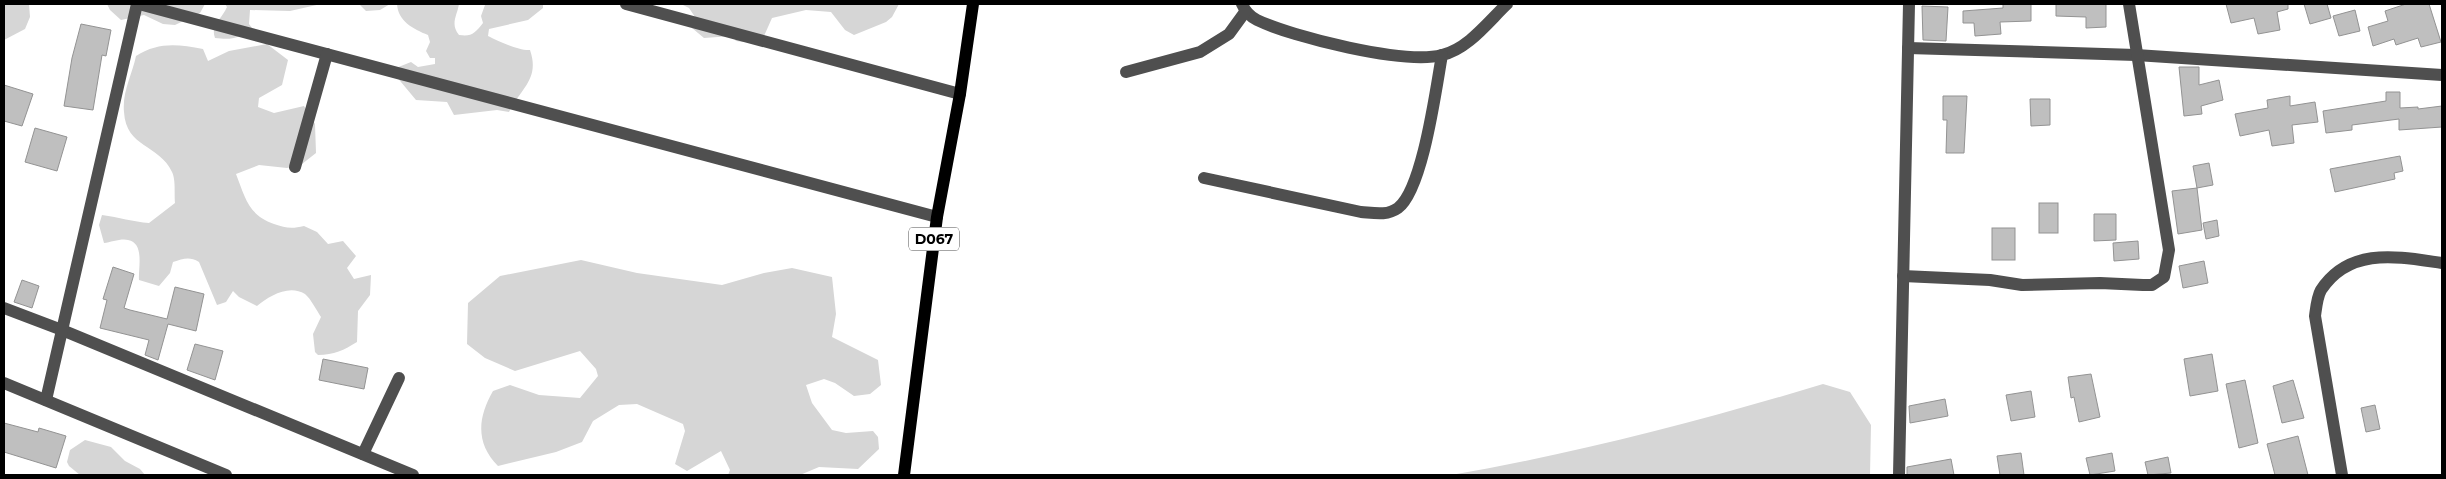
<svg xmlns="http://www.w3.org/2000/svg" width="2446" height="479" viewBox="0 0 2446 479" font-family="Montserrat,sans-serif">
<rect width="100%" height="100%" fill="#fff"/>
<g fill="#d6d6d6">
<polygon points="4,4 29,4 30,17 25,29 4,40"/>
<polygon points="107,4 205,4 200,13 175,25 163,24 144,15 121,20 110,10"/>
<path d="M225,4h96l-31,7 -40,-1 -1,14 3,4c-13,11 -21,12 -37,10 -5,-13 7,-19 12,-31z"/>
<polygon points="359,4 390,4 380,10 366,11"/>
<path d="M397,4h62c-2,12 -9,20 0,31 13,2 16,-2 24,-12l-2,-7 4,-11 58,-1v4l-15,12 -39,9 -1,7c10,5 31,15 42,14 10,29 -9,38 -21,62l-12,-2 -43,5 -7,-13 -31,-2 -25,-30 20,-8 7,5 17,-3v-6h-5l-4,-7 4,-9 -2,-7c-15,-6 -30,-14 -31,-31z"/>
<polygon points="681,4 899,4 892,17 886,22 854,35 845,30 831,12 806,10 772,18 764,36 743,42 736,41 732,36 704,38 692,28 695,17 689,8"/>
<path d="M267,44l21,16 -6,25 -23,13 -1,9 16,6 30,-7 11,18 1,29 -14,11 -15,4 -28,-3 -23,9c9,23 12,41 38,50 11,4 18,5 30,2l13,6 11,12 15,-3 13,15 -9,12 7,11 17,-4 -1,20 -12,16 -1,31c-13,8 -23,13 -39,13l-3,-3 -2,-18 8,-17c-4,-6 -10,-18 -16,-23 -16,-10 -36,2 -48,12l-18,-9 -6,-6 -7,11 -9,3 -18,-43c-10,-6 -16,-3 -26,0l-3,11 -11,13 -20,-6c-1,-11 6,-37 -11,-40 -6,-2 -17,2 -24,3l-5,-18 3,-10c17,2 31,7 47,8l26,-20c-1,-9 1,-23 -3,-31 -13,-28 -46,-24 -48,-60 -2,-20 8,-37 12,-56 22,-14 41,-12 67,-7l5,12 21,-10z"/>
<path d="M581,260l56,13 85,12 42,-12 28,-5 40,9 4,37 -4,23 46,23 3,25 -11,9 -16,2 -19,-13 -11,-4 -18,6 6,18 20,27 14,3 27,-2 5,6 1,12 -21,20 -39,-2 -19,8h-72l2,-5 -9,-19 -34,20 -12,-7 10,-33 -2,-7 -46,-20 -18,1 -26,16 -11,21 -26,10 -58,14c-23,-23 -20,-49 -5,-75l17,-6 29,10 41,3 18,-22 -2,-7 -16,-18 -65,20 -30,-13 -18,-14 1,-41 32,-27z"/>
<path d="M1823,384l27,8 21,33 -1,50h-419c126,-22 250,-54 372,-91z"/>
<polygon points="85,440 111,447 125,461 140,469 145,475 80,475 69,466 67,462 70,450"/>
</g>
<g fill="#bfbfbf" stroke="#939393">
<polygon points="2003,4 2031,4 2031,21 2000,22 2001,34 1975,36 1974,23 1963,23 1963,11 2003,8"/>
<polygon points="2056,4 2106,4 2106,27 2086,28 2086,17 2056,16"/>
<polygon points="2226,4 2288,4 2288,9 2277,12 2280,30 2258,34 2254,18 2231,23"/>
<polygon points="2304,4 2327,4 2331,18 2310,24"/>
<polygon points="2406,4 2429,4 2441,42 2421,47 2418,38 2396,45 2394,39 2373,46 2368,27 2388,21 2385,11"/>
<polygon points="1922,6 1948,7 1946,41 1923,40"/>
<polygon points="2355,10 2360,31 2339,36 2333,16"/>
<polygon points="81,24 111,30 106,56 102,55 93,110 64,106 72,58"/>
<polygon points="2179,67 2199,67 2199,85 2219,80 2223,100 2201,106 2202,114 2184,116"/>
<polygon points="4,85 33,94 22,126 4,121"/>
<polygon points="2386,92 2400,92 2400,108 2418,107 2418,109 2442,106 2442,127 2399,130 2399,119 2352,125 2352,130 2326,133 2323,111 2386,101"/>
<polygon points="1943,96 1967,96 1964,153 1946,153 1947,120 1943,120"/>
<polygon points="2290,96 2290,106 2315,102 2318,122 2292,125 2294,143 2272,146 2269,130 2240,136 2235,114 2268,108 2267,100"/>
<polygon points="2030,99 2050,99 2050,125 2031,126"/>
<polygon points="35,128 67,137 57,171 25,162"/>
<polygon points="2400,156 2403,171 2394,173 2395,179 2335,192 2330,169"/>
<polygon points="2209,163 2213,185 2197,188 2193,166"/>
<polygon points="2197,188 2202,230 2178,234 2172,191"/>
<rect x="2039" y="203" width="19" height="30"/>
<polygon points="2094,214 2116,214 2116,240 2094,241"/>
<polygon points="2217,220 2219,236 2206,239 2203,223"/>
<rect x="1992" y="228" width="23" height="32"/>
<polygon points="2138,241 2139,259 2114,261 2113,243"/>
<polygon points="2204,261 2208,283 2183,288 2179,266"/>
<polygon points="113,267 134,274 124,308 130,310 167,319 175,287 204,294 196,331 168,324 158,360 145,355 149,340 100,328 107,300 103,299"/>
<polygon points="22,280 39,286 32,308 14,302"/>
<polygon points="195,344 223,351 215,380 187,370"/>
<polygon points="2212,354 2218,391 2190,396 2184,359"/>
<polygon points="323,359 368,368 364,389 319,380"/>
<polygon points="2091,374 2100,417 2079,422 2074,397 2071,398 2068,377"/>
<polygon points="2245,380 2258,443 2239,448 2226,384"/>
<polygon points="2293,380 2304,418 2282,423 2273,386"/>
<polygon points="2031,391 2035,417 2011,421 2006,395"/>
<polygon points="1945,399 1948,416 1910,423 1909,406"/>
<polygon points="2375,405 2380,429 2366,432 2361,408"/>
<polygon points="4,423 38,432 39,428 66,436 56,468 4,452"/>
<polygon points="2298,436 2308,475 2275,475 2267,444"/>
<polygon points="2021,453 2024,475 2000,475 1997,456"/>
<polygon points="2112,453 2115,471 2090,475 2086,458"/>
<polygon points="2168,457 2171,473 2148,475 2145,462"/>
<polygon points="1951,459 1954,475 1907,475 1907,467"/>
</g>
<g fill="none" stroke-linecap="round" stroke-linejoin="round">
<g stroke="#4f4f4f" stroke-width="12">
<polyline points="139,4 937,217"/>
<polyline points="626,4 960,94"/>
<path d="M1242,4c3,7 7,12 15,16 35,17 148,45 185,35 26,-6 46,-33 65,-51"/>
<polyline points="1908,48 2136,55 2442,75"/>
<polyline points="1126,72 1200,52 1229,34 1245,12"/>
<polyline points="295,167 327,54"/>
<path d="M1204,178l157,34c13,1 26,4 37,-4 25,-19 38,-120 44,-153"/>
<polyline points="1903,276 1990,280 2022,285 2100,283 2143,285 2152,285 2164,277 2169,250 2129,4"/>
<polyline points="4,308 62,330 413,475"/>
<polyline points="4,383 226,475"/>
<polyline points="46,400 137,4"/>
<polyline points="363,454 399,378"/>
<polyline points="1899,475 1909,4"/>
<path d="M2342,475l-27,-159c1,-7 2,-19 6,-26 29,-44 78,-33 121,-27"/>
</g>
<polyline stroke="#000" stroke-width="12" points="904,475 937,217 960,94 973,4"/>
</g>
<g text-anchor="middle" stroke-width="5" stroke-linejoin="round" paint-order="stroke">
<rect fill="#fff" stroke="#4c4c4c" stroke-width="1" x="909" y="227.5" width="50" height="23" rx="4"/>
<g font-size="14" font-weight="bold" fill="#000">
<text x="934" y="244">D067</text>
</g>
</g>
<rect width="2446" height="479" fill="none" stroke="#000000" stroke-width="10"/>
</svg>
